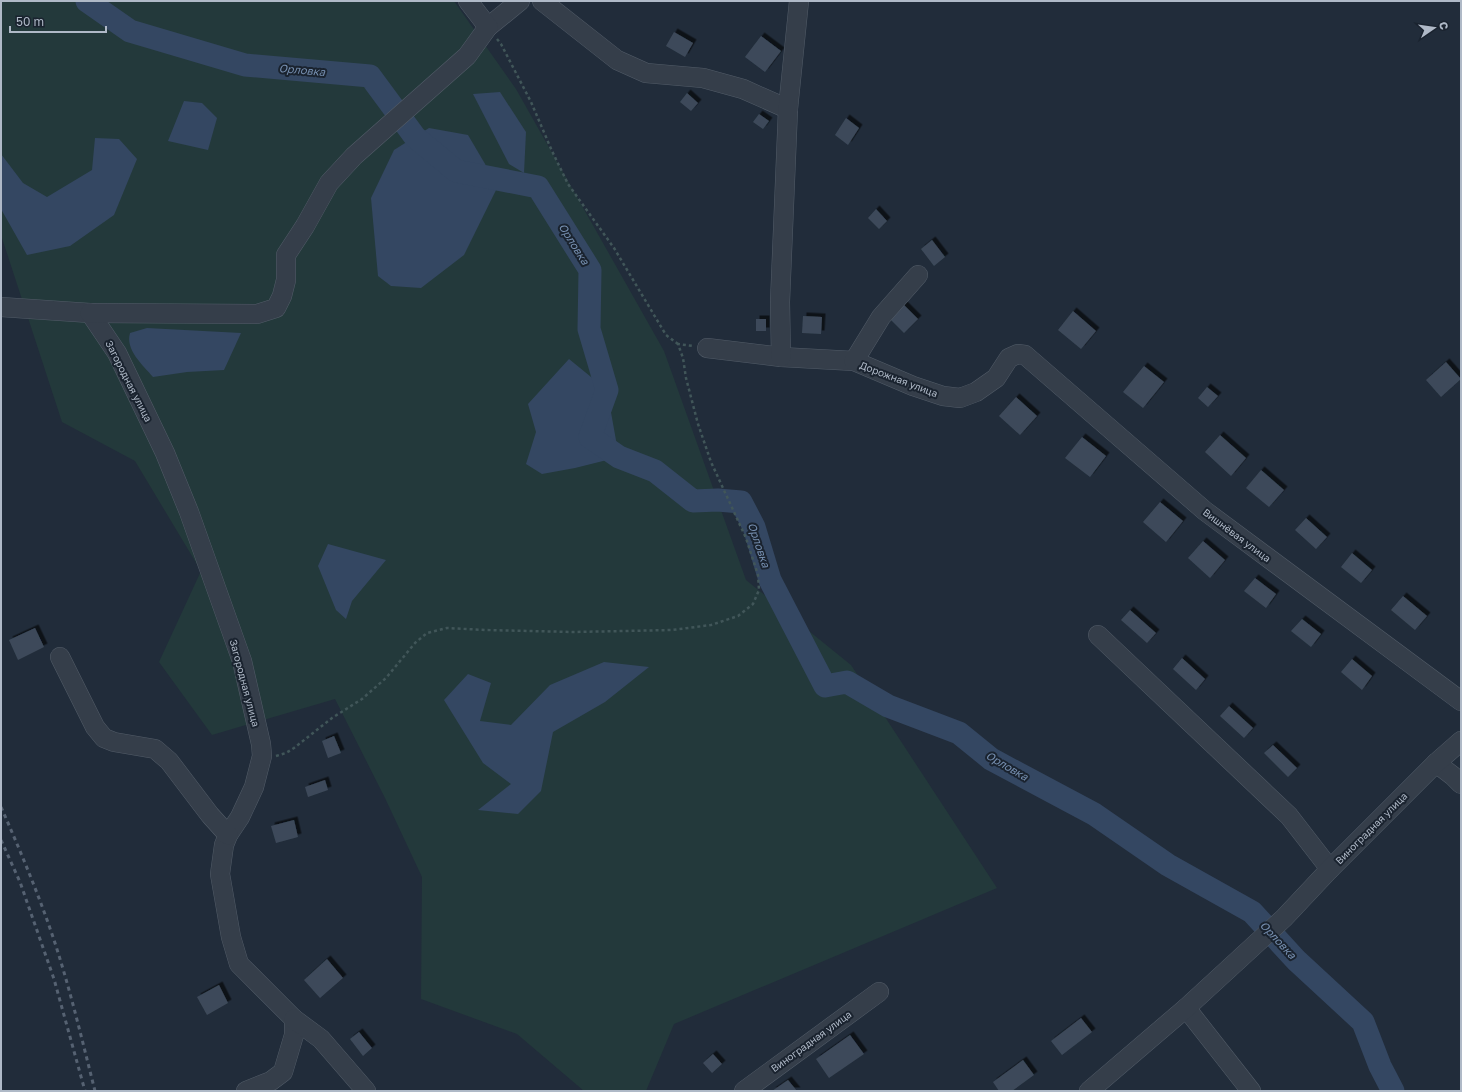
<svg xmlns="http://www.w3.org/2000/svg" width="1462" height="1092" viewBox="0 0 1462 1092" font-family="'Golos Text',sans-serif">
<defs>
<filter id="shadow"><feDropShadow dx="3.5" dy="-3.5" stdDeviation="0" flood-color="#0009"/></filter>
</defs>
<rect width="100%" height="100%" fill="#212c3a"/>
<polygon fill="#23393b" points="1,1 454,1 516,89 664,351 746,580 851,665 997,888 674,1024 646,1091 584,1091 517,1034 421,999 422,877 385,798 335,699 212,735 159,662 201,571 135,461 62,422 1,235"/>
<g fill="#344762">
<polygon points="500,92 526,132 524,173 509,164 473,94"/>
<polygon points="184,101 202,103 217,118 208,150 168,141"/>
<polygon points="429,128 468,135 498,186 464,255 421,288 391,286 378,276 371,198 394,150"/>
<polygon points="95,138 119,139 137,159 114,215 70,246 27,255 1,209 1,154 23,183 47,197 92,170"/>
<path d="M147,328l94,5 -17,37 -37,2 -34,5c-10,-12 -28,-27 -23,-44z"/>
<polygon points="569,359 607,390 619,457 575,468 542,474 526,464 536,432 528,404"/>
<polygon points="328,544 386,560 352,601 346,619 336,610 318,566"/>
<polygon points="604,662 649,667 605,702 553,732 541,791 518,814 478,810 511,784 483,763 444,700 468,674 491,683 480,721 511,725 550,685"/>
</g>
<g fill="none" stroke-linecap="round" stroke-linejoin="round">
<polyline stroke="#344762" stroke-width="23" points="87,1 130,31 245,65 370,76 415,137 456,171 538,187 590,270 589,329 607,390 590,437 619,457 655,471 693,501 718,500 741,502 754,527 770,580 825,686 847,682 888,706 959,733 991,759 1094,814 1168,865 1252,912 1296,960 1363,1022 1380,1066 1393,1091"/>
</g>
<g fill="#3d4a5a" filter="url(#shadow)">
<polygon points="674,32 693,43 685,57 666,46"/>
<polygon points="761,36 781,51 765,72 745,57"/>
<polygon points="687,93 698,103 691,111 680,102"/>
<polygon points="759,114 769,121 763,129 753,122"/>
<polygon points="846,118 859,128 848,145 835,135"/>
<polygon points="876,209 887,221 879,229 868,218"/>
<polygon points="932,240 945,257 934,266 921,249"/>
<polygon points="903,304 918,319 904,333 889,318"/>
<polygon points="1073,311 1096,331 1081,349 1058,330"/>
<polygon points="803,316 822,317 821,334 802,333"/>
<rect x="756" y="319" width="10" height="12"/>
<polygon points="1446,362 1461,379 1441,397 1426,380"/>
<polygon points="1144,366 1164,382 1143,408 1123,392"/>
<polygon points="1207,387 1218,396 1208,407 1198,398"/>
<polygon points="1016,397 1037,416 1020,435 999,416"/>
<polygon points="1220,435 1246,458 1231,476 1205,452"/>
<polygon points="1082,437 1106,456 1090,477 1065,458"/>
<polygon points="1261,470 1284,490 1269,507 1246,488"/>
<polygon points="1160,502 1183,521 1166,542 1143,522"/>
<polygon points="1306,518 1327,537 1316,549 1295,530"/>
<polygon points="1203,541 1225,560 1210,578 1188,558"/>
<polygon points="1352,553 1372,570 1361,583 1341,567"/>
<polygon points="1255,578 1276,594 1266,608 1244,591"/>
<polygon points="1403,596 1427,616 1415,630 1391,610"/>
<polygon points="1130,610 1156,633 1147,643 1121,620"/>
<polygon points="1302,619 1321,634 1311,647 1291,631"/>
<polygon points="35,628 44,647 18,660 9,640"/>
<polygon points="1182,658 1205,679 1196,690 1173,669"/>
<polygon points="1352,659 1372,676 1362,690 1341,672"/>
<polygon points="1229,706 1253,728 1244,738 1220,716"/>
<polygon points="334,736 341,753 328,758 322,741"/>
<polygon points="1273,745 1297,768 1288,777 1264,753"/>
<polygon points="325,780 328,790 308,797 305,787"/>
<polygon points="294,820 298,837 276,843 271,826"/>
<polygon points="327,959 343,978 320,998 304,980"/>
<polygon points="219,985 228,1003 207,1015 197,997"/>
<polygon points="1081,1018 1092,1032 1062,1055 1051,1041"/>
<polygon points="359,1032 372,1048 363,1056 350,1039"/>
<polygon points="850,1035 864,1054 829,1078 816,1059"/>
<polygon points="713,1054 722,1064 712,1073 703,1063"/>
<polygon points="1023,1060 1034,1075 1012,1091 999,1091 993,1082"/>
<polygon points="788,1080 797,1091 772,1091"/>
</g>
<g fill="none" stroke-linecap="round" stroke-linejoin="round">
<defs>
<g id="minor">
<polyline points="542,1 617,60 646,73 703,78 743,89 788,109"/>
<polyline points="488,27 520,1"/>
<polyline points="1,307 90,313 117,353 165,453 189,512 242,661 261,744 262,756 254,787 240,817 228,835 224,845 220,874 231,937 239,964 294,1019 294,1035 283,1072 271,1081 246,1091"/>
<polyline points="90,313 257,314 276,308 282,296 286,280 286,255 305,226 329,183 354,156 467,56 488,27 468,1"/>
<polyline points="707,348 781,357 854,361 913,386 943,396 960,398 976,392 996,378 1009,358 1018,354 1025,355 1205,511 1461,701"/>
<polyline points="781,357 780,302 788,109 799,1"/>
<polyline points="854,361 881,317 918,275"/>
<polyline points="1098,635 1289,816 1330,869"/>
<polyline points="60,657 95,727 104,738 114,742 155,749 169,761 210,815 228,835"/>
<polyline points="1436,763 1453,776 1461,784"/>
<polyline points="1186,1008 1251,1091"/>
<polyline points="294,1019 321,1039 366,1091"/>
<polyline points="744,1091 879,992"/>
<polyline points="1089,1091 1186,1008 1284,918 1330,869 1436,763 1461,741"/>
</g>
</defs>
<use href="#minor" stroke="#525c68" stroke-width="20"/>
<g stroke="#415659" stroke-width="2.5" stroke-dasharray="3 3" stroke-linecap="butt">
<polyline points="497,39 501,44 531,102 552,151 568,184 614,248 666,335 678,344"/>
<polyline points="276,756 286,753 294,748 332,718 362,699 386,678 415,643 427,633 447,628 485,630 574,632 672,630 711,625 738,616 753,604 759,590 758,575 746,538 711,462 698,424 686,378 683,358 678,344 693,346"/>
</g>
<use href="#minor" stroke="#353e4a" stroke-width="19"/>
<g stroke="#566272" stroke-width="3" stroke-dasharray="4 4" stroke-linecap="butt">
<path d="M1,807c19,43 37,86 52,130 17,51 29,103 42,154"/>
<polyline points="1,840 20,882 54,979 85,1091"/>
</g>
</g>
<g text-anchor="middle" stroke-width="4" stroke-linejoin="round" paint-order="stroke">
<g font-size="10" fill="#afb9c7" stroke="#1a232f">
<text transform="translate(899 379) rotate(21)" y="4">Дорожная улица</text>
<text transform="translate(129 381) rotate(63)" y="4">Загородная улица</text>
<text transform="translate(1237 535) rotate(37)" y="4">Вишнёвая улица</text>
<text transform="translate(245 683) rotate(75)" y="4">Загородная улица</text>
<text transform="translate(1371 828) rotate(-45)" y="4">Виноградная улица</text>
<text transform="translate(811 1041) rotate(-36)" y="4">Виноградная улица</text>
</g>
<g font-size="11" font-style="italic" fill="#768fb0" stroke="#1a232f">
<text transform="translate(302 70) rotate(5)" y="4">Орловка</text>
<text transform="translate(574 244) rotate(58)" y="4">Орловка</text>
<text transform="translate(759 545) rotate(71)" y="4">Орловка</text>
<text transform="translate(1007 766) rotate(30)" y="4">Орловка</text>
<text transform="translate(1278 940) rotate(47)" y="4">Орловка</text>
</g>
</g>
<rect width="1462" height="1092" fill="none" stroke="#afb9c7" stroke-width="4"/>
<g transform="translate(1434 28) rotate(77)" stroke="#1a232f" stroke-width="3" paint-order="stroke">
<path d="M0-3L7 15L0 10L-7 15Z" fill="#afb9c7"/>
<text y="-6" font-size="11" font-weight="bold" text-anchor="middle" fill="#afb9c7">С</text>
</g>
<path d="M10 26v6h96v-6" fill="none" stroke="#afb9c7" stroke-width="2"/>
<text x="16" y="26" font-size="12" fill="#afb9c7" stroke="#1a232f" stroke-width="3" paint-order="stroke">50 m</text>
</svg>
